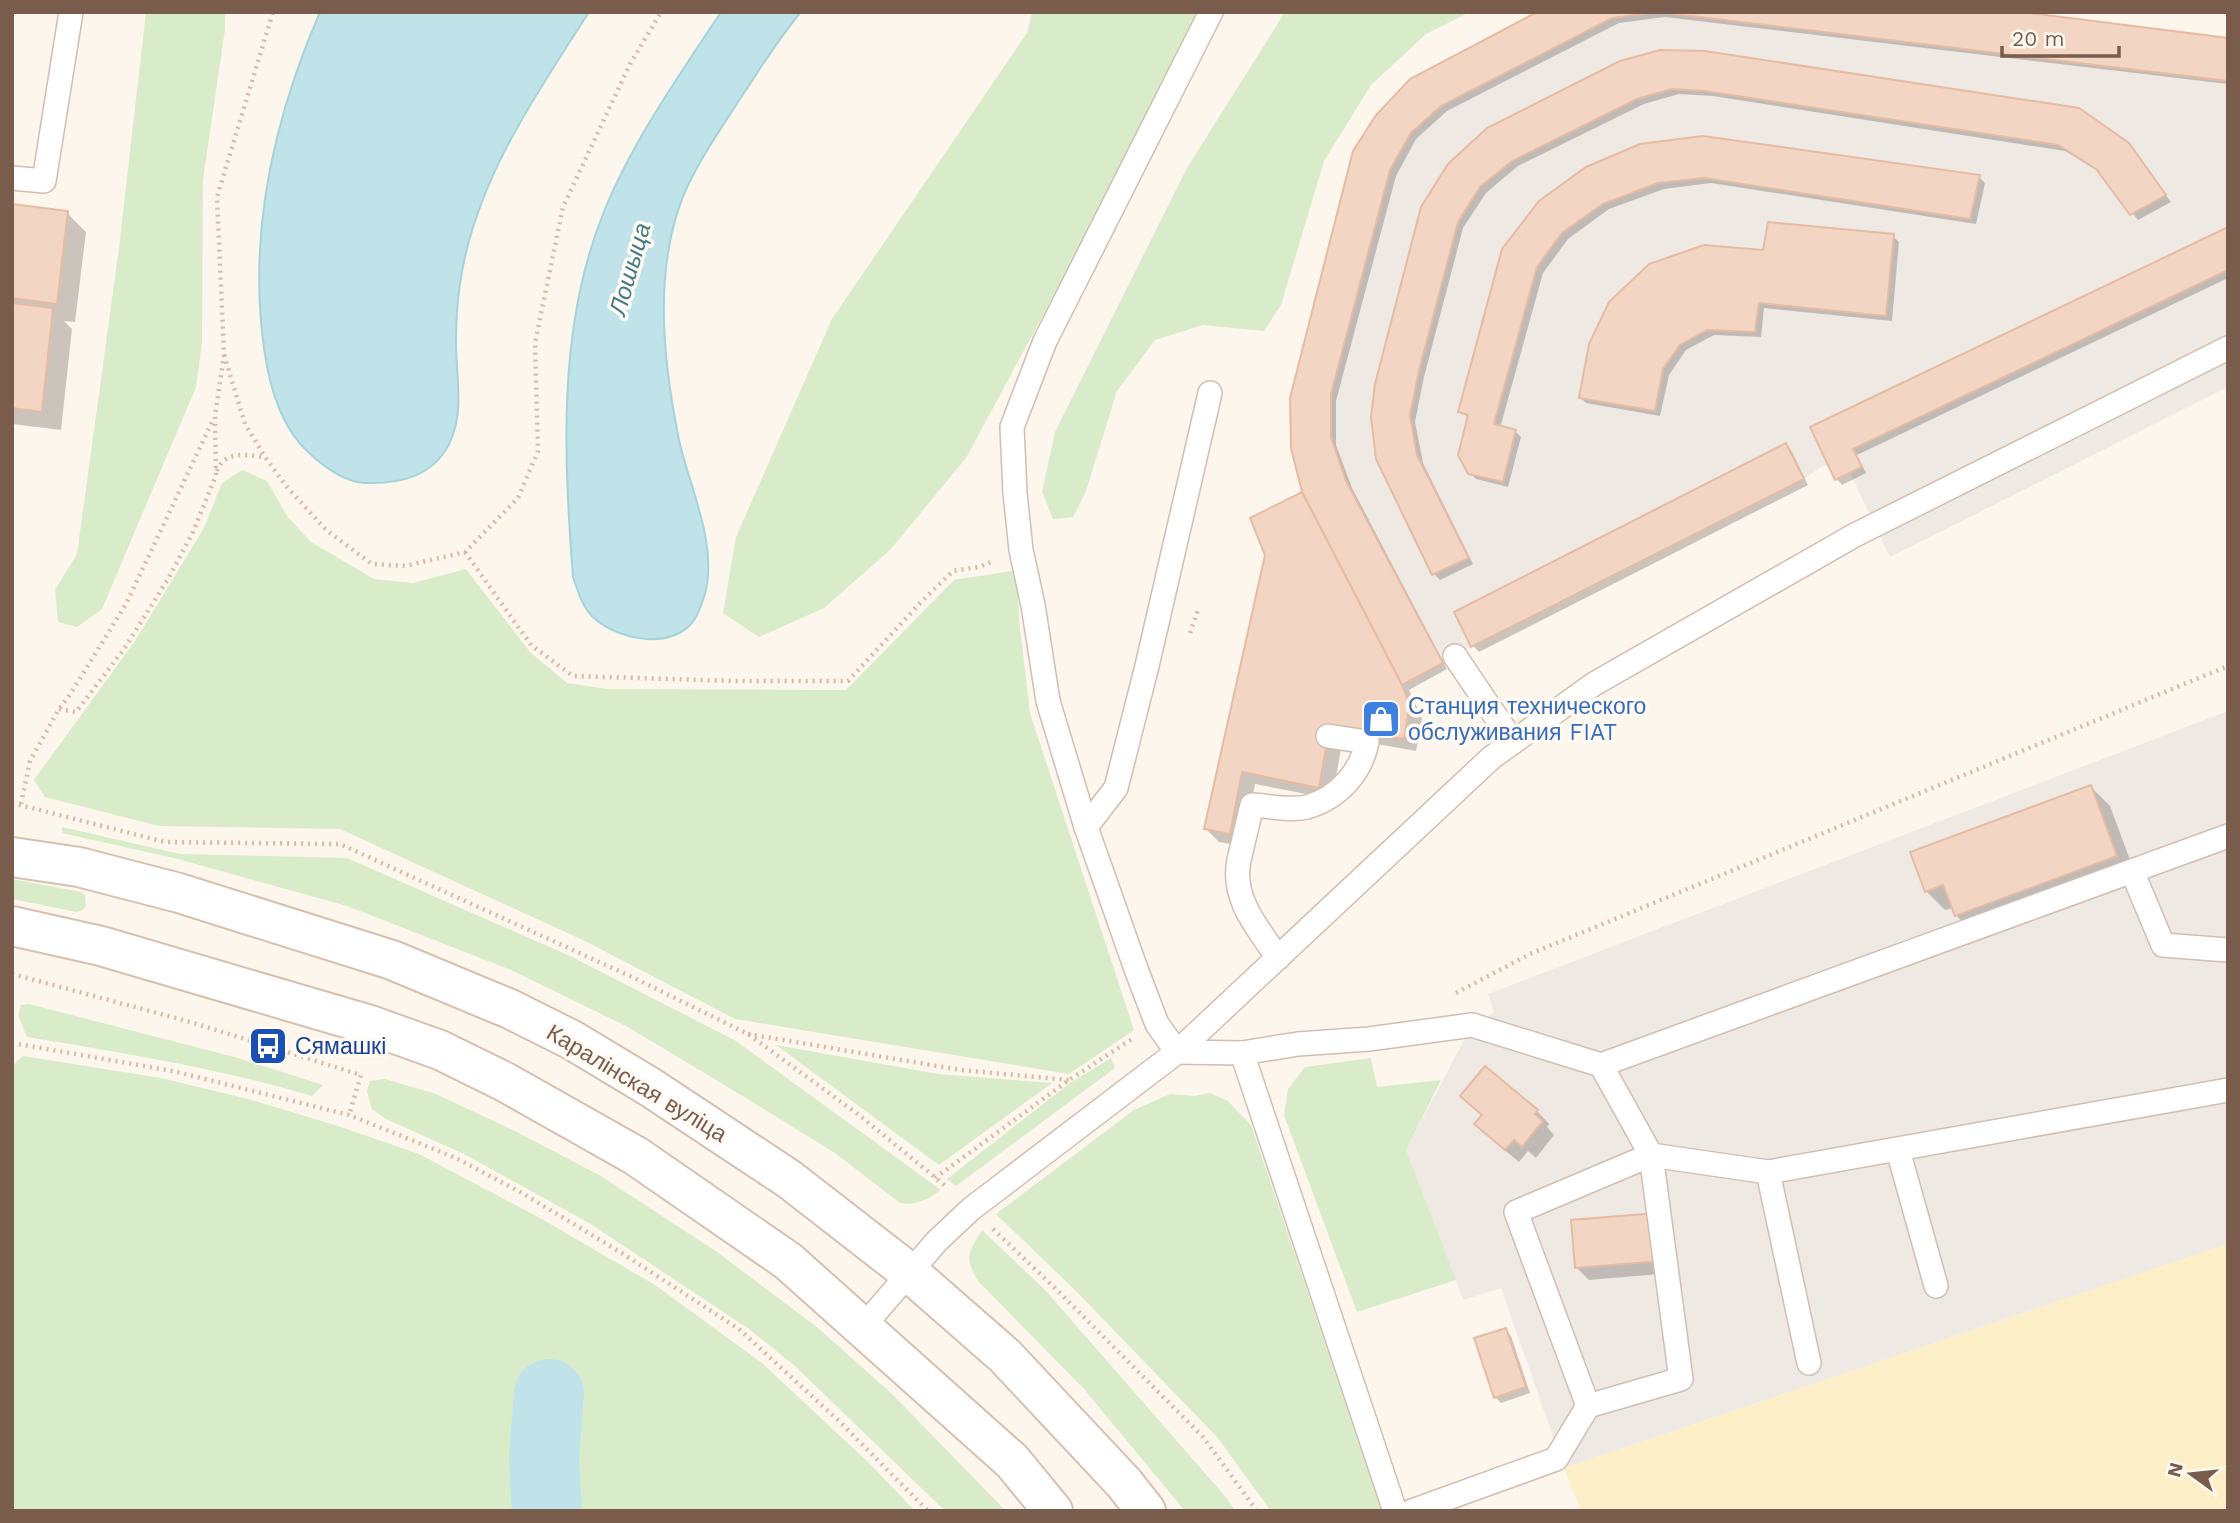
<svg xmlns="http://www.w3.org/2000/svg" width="2240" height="1523" viewBox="0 0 2240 1523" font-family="'Work Sans',sans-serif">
<rect width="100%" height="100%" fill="#fdf6ec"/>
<g fill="#efe9e4">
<polygon points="1537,12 2022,12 2228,38 2228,387 1890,557 1850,473 1828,465 1821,467 1804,479 1471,647 1402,685 1302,492 1353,151 1376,115 1410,79"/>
<polygon points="2228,711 2228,1244 1564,1468 1501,1288 1463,1300 1406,1150 1472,1025 1494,1012 1488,994"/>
</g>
<g fill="#d8ecc9">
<polygon points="146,12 225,12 225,29 203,180 202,342 196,387 102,609 77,627 58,622 55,590 77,554 119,248"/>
<polygon points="1032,12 1202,12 1083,241 966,458 890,550 824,608 759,637 723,613 736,537 832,319 1027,33"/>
<polygon points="1285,12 1470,12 1426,34 1371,85 1324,161 1281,305 1264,331 1203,325 1155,340 1117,391 1086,491 1073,517 1053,519 1042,492 1055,432 1187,168"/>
<polygon points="242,470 267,481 287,516 311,542 374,579 413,583 466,569 530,652 567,683 607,689 846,690 954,580 1018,570 1019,619 1030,713 1134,1030 1069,1074 735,1019 585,941 340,829 159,826 45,797 34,780 135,641 204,528 222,483"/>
<path d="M62,827l118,27 167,4 225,99 164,84 205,149c-13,9 -24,16 -41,13l-65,-50 -122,-75 -87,-52 -115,-56 -164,-64 -169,-47 -116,-26z"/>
<polygon points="12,879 81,892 85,895 86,906 83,910 77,912 12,899"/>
<path d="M29,1004l209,54 85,27 -11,11c-94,-28 -189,-43 -285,-59l-9,-22 3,-10z"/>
<polygon points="776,1045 938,1074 1052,1083 939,1165"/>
<polygon points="23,1056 161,1078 248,1099 338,1126 419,1154 540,1218 655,1285 762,1363 871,1465 915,1511 12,1511 12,1066"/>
<polygon points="1111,1058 1115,1068 956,1186 947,1179 1070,1083"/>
<polygon points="1371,1058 1377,1087 1441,1080 1406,1150 1456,1280 1357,1312 1284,1115 1288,1089 1305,1067"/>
<polygon points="385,1079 436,1094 517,1132 601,1176 717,1252 818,1328 891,1393 1006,1511 945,1511 795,1366 749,1329 589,1223 464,1154 386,1119 372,1109 367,1091 370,1081"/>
<polygon points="1210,1093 1228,1101 1251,1125 1382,1511 1271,1511 1217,1437 1076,1291 996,1214 1134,1110 1170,1094 1195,1096"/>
<path d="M982,1230l64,61 178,204 12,16h-51l-101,-122 -105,-107c-16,-24 -10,-30 3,-52z"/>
</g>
<polygon fill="#fcefc7" points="2228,1244 2228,1511 1581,1511 1564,1468"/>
<g fill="#bfe3e8" stroke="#a5d3da" stroke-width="2">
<path d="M320,12h269c-51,80 -107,159 -126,254 -5,25 -7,50 -7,76 0,37 11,79 -13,112 -18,25 -50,30 -78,29 -21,-1 -42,-17 -57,-31 -28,-26 -39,-67 -44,-104 -16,-114 10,-230 56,-336z"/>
<path d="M721,12h80c-23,27 -41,57 -61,87 -20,31 -41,61 -56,95 -31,76 -21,167 -5,246 11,49 39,104 26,154 -4,12 -8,25 -17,33 -25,22 -70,11 -93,-8 -12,-10 -17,-27 -22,-42 -9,-120 -16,-248 30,-363 29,-72 75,-137 118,-202z"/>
</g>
<g fill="#0003">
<polygon points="1541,12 2008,12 2228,39 2228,84 1665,17 1619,23 1447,111 1416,139 1396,176 1336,401 1336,445 1352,488 1447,669 1409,690 1422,719 1416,751 1343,738 1332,799 1255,784 1242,846 1219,842 1206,829 1304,492 1355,152"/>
<polygon points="1621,63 2128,144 2171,202 2138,220 2101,173 2065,151 1713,96 1679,94 1644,104 1518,166 1486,193 1463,228 1424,377 1415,422 1423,463 1473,564 1440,580 1434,574 1377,458 1423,207"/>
<polygon points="1586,169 1979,177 1985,183 1976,224 1711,183 1664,189 1609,209 1568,239 1543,273 1500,428 1515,431 1521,437 1508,487 1476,479 1470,473 1469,418 1460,411"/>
<polygon points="12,206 67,213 86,232 75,322 64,321 72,329 61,430 12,424"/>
<polygon points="2228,229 2228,278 1857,455 1866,473 1842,485 1837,479 1812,428"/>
<polygon points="1893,236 1899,242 1892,321 1764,308 1761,337 1714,335 1686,350 1669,375 1660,416 1586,403 1580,397 1765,252"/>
<polygon points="1786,446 1792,452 1808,485 1479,652 1473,646"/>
<polygon points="2091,787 2110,806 2136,876 1975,935 1956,915 1953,908 1945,910 1926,891"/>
<polygon points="1462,1096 1537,1111 1549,1124 1547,1127 1554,1135 1536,1158 1528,1151 1519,1162 1489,1137 1483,1116"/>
<polygon points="1655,1215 1671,1273 1589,1280 1576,1267"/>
<polygon points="1505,1330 1511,1336 1530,1393 1501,1403 1495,1397"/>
</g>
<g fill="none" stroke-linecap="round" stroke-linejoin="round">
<polyline stroke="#bfe3e8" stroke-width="70" points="547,1511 544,1457 549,1394"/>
</g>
<g fill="#f3d5c3" stroke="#e6bba3" stroke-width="2">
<polygon points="1537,12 1657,12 1612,18 1441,106 1411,133 1390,170 1331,394 1331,437 1346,481 1443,663 1402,685 1302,492 1291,448 1290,398 1353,151 1376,115 1410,79"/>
<polygon points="1658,12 2022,12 2228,38 2228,81"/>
<polygon points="1660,50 1705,51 2079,108 2129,143 2166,195 2130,215 2096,169 2058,145 1705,91 1672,89 1637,99 1512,161 1480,187 1458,222 1419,371 1410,415 1417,455 1469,558 1432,575 1376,459 1371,417 1375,384 1421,207 1448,164 1487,128 1620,61"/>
<polygon points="1703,136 1980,175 1970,219 1704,178 1658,183 1603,204 1562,233 1537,267 1494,424 1516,430 1503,482 1468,474 1458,455 1468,415 1458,412 1502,249 1539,201 1586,167 1640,144"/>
<polygon points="12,204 68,211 57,304 12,298"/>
<polygon points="1768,222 1894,234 1886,316 1759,303 1755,332 1707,330 1680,345 1663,369 1655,411 1579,398 1589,344 1609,302 1649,264 1704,245 1763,250"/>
<polygon points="2228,227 2228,270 1853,449 1862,467 1835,480 1810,427"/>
<polygon points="12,303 53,308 42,412 12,408"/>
<polygon points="1786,443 1804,479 1471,647 1454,612"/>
<polygon points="1302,492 1402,685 1410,705 1404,739 1330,726 1319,788 1242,772 1230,834 1204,829 1265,555 1250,518"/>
<polygon points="2091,785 2117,856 1955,916 1943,885 1925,892 1910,852"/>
<polygon points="1485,1066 1538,1110 1535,1114 1543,1121 1522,1147 1514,1140 1505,1150 1474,1124 1482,1115 1460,1096"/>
<polygon points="1656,1213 1660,1261 1575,1268 1571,1220"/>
<polygon points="1506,1328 1526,1387 1494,1398 1474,1338"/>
</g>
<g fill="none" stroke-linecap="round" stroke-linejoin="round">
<defs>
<g id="service">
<polyline points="1211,12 1045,341 1012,427 1015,493 1021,550 1033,605 1048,701 1086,827 1136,969 1157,1024 1177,1052 1242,1053 1298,1044 1369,1039 1472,1025 1601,1065 2228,836"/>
<polyline points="12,178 44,181 71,12"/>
<polyline points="1455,656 1513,742"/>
<polyline points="1086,827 1116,788 1147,666 1210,393"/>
<polyline points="2132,871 2163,945 2228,950"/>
<path d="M1278,958c-20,-30 -47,-59 -39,-98l13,-55c17,1 39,6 55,2 31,-9 54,-34 60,-65l-39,-6"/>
<polyline points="1242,1053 1395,1511"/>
<polyline points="1601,1065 1651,1155 1768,1172 2228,1090"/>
<polyline points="1898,1150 1936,1286"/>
<polygon points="1651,1155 1681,1379 1588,1406 1516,1212"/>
<polyline points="1768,1172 1809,1363"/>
<polyline points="862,1328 937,1241 971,1209 1177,1052 1491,758 1594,684 1855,535 2228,348"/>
<polyline points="1412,1511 1556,1459 1588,1406"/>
</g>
<g id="secondary">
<polyline points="12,857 79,867 179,893 392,960 510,1009 572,1040 650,1087 789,1179 910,1273 1005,1356 1124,1483 1146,1511"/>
<polyline points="12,926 101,946 370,1025 440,1050 505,1082 636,1156 788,1261 1012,1461 1053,1511"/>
</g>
</defs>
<use href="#service" stroke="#d1beb0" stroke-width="26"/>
<use href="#secondary" stroke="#d6c0b0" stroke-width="42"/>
<g stroke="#d9b8a5" stroke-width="4.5" stroke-dasharray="2 5" stroke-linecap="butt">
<polyline points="224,355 245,424 265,457 287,487 326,530 372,564 405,566 465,552 518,498 538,451 535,343 563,207 630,64 661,12"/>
<path d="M217,471c8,-21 29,-16 47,-14"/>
<polyline points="465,552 531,645 573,676 736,681 848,681 921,602 953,571 979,567 991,562"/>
<polyline points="1190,633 1199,607"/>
<polyline points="59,709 76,712 124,649 168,579 193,532 216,475 215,416 224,355 217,197 273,12"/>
<polyline points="12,803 165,842 340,844 630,976 748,1034 859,1115 948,1188"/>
<polyline points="21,804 30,761 59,709 71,693 126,604 213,420"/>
<polyline points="12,974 187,1021 361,1075 349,1115"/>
<polyline points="1456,993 1530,954 2228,666"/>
<polyline points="748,1034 961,1070 1069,1080"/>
<polyline points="12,1043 173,1071 349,1115 456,1158 522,1193 620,1252 739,1329 840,1422 928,1511"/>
<polyline points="935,1178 1069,1080 1132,1039"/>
<polyline points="993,1229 1058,1291 1203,1437 1257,1511"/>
</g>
<use href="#service" stroke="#fff" stroke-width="23"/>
<use href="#secondary" stroke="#fff" stroke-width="38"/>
</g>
<defs>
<symbol id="shop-square" viewBox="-11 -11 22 22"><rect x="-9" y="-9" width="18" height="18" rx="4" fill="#3f7fe0" stroke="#fffaf3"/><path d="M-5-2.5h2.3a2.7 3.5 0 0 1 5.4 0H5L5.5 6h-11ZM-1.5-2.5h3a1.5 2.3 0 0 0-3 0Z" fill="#fff"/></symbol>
<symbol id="bus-square" viewBox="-11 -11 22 22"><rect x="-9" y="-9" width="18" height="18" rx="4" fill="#1a4fb4" stroke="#fffaf3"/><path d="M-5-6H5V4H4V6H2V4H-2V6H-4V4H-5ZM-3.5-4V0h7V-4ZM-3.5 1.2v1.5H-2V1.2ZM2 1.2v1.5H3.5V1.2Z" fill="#fff"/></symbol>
</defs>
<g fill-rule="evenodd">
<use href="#shop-square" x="1359" y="697" width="44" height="44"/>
<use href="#bus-square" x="246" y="1024" width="44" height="44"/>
</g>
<g text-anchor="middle" stroke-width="7" stroke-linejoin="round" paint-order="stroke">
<g font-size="23" fill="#366cbe" stroke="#fffaf3" text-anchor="start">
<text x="1408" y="714">Станция технического<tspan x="1408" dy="26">обслуживания FIAT</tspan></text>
</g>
<g font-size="23" fill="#164399" stroke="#fffaf3" text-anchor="start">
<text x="295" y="1054">Сямашкі</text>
</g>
<g font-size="23" fill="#7a5c4d" stroke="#fffaf3">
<text transform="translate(637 1083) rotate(31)" y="8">Каралінская вуліца</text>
</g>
<g font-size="24" font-style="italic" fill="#437c86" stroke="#fffaf3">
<text transform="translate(630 269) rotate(-74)" y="8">Лошыца</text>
</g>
</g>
<rect width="2240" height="1523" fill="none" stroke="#7a5c4d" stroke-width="28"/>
<g transform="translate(2191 1474) rotate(285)" stroke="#fffaf3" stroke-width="5" paint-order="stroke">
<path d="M0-5L12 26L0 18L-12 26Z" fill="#7a5c4d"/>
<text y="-10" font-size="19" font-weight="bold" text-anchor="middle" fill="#7a5c4d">N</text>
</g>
<path d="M2002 46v10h117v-10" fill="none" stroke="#7a5c4d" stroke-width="3.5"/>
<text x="2012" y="46" font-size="21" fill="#7a5c4d" stroke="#fffaf3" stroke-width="5" paint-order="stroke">20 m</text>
</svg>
